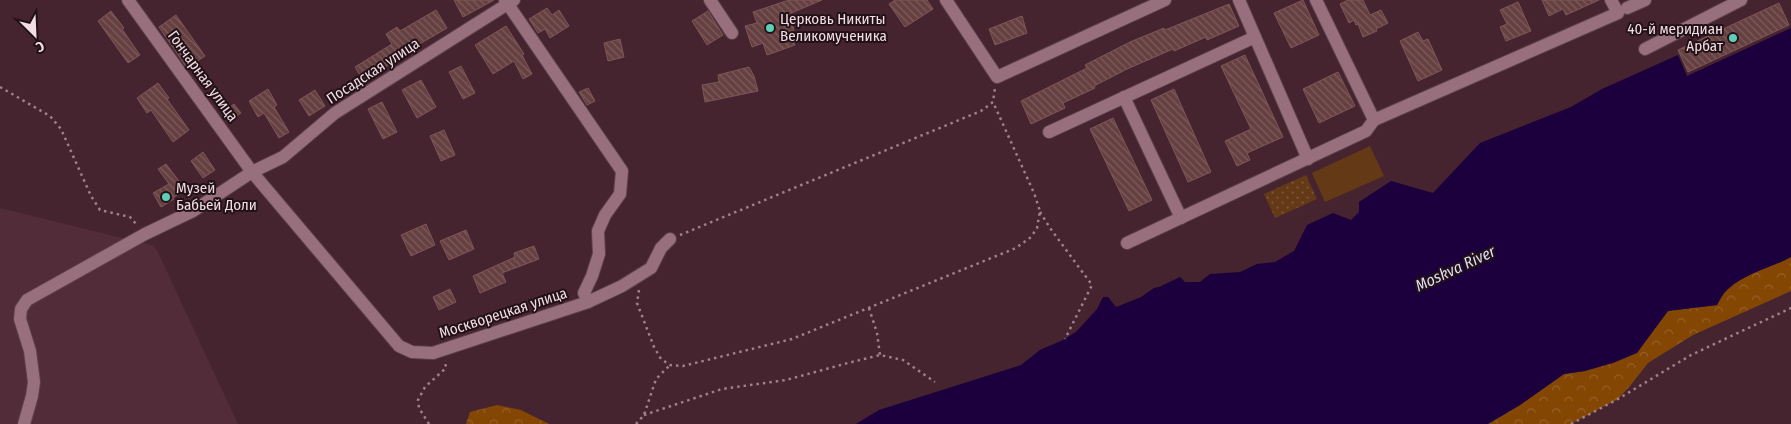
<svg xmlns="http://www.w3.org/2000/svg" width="1791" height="424" viewBox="0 0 1791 424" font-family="'Fira Sans Condensed',sans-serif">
<defs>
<pattern id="forest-crowns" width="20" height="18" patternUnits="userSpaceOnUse" patternTransform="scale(1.25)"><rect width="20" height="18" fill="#834603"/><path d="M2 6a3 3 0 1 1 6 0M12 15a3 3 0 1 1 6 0" fill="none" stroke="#956028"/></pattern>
<pattern id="park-dots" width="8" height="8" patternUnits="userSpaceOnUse" patternTransform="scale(1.25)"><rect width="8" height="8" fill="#643a16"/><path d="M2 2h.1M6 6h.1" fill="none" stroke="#7b5638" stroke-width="1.8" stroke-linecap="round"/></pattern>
<pattern id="building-back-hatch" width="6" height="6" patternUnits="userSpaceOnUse" patternTransform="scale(1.25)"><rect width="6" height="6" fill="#664041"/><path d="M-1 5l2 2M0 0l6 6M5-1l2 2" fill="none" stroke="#7c5b5c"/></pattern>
</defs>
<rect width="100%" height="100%" fill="#45232f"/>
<polygon fill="#532c39" points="0,208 155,246 238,424 0,424"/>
<polygon fill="#643a16" points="1370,146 1384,176 1325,202 1312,173"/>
<g fill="url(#forest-crowns)">
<path d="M1791,257v34l-98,44 -45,28 -18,23 -12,13 -47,25h-83l32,-19 44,-31 21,-3 69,-42 14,-18 49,-6c3,-5 6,-12 11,-16 17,-16 43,-21 63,-32z"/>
<polygon points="497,405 521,410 549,424 466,424 470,412"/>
</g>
<polygon fill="url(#park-dots)" points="1306,175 1317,199 1275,218 1264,194"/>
<path fill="#1c003d" d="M1791,28v229c-20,11 -45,16 -63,32 -5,4 -8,11 -11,16l-49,6 -31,42 -24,10 -28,8 -21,3 -44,31 -32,19h-632l23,-14 142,-45 19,-15 25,-11 12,-8 20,-22 6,-12h5l8,10 25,-10 13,-9 5,-1 21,-10 5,5h15l10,-8 30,-2 17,-8 18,-2 19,-11 13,-26 26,-12 18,7 8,-8v-10l32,-21 42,12 47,-50 91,-36 31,-18 76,-34 9,21z"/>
<g fill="url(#building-back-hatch)" stroke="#7e5657">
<polygon points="454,0 494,0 463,17"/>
<polygon points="789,0 822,0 789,14 794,30 790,31 795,45 767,55 763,43 752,47 745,26 757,23 753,12"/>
<polygon points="895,0 927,0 933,9 905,27 889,4"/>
<polygon points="1303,0 1319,35 1291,48 1274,13"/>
<polygon points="1348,0 1363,0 1370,15 1381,10 1388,23 1376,29 1377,31 1363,37 1358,24 1356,25 1354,20 1349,23 1340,4"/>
<polygon points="1542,0 1599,0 1566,15 1563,9 1549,16"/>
<polygon points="1518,2 1531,31 1506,41 1500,27 1507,24 1500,10"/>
<polygon points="1779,3 1789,25 1688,72 1678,50"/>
<polygon points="1229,4 1239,26 1207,40 1206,37 1174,51 1173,49 1127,69 1094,86 1095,88 1063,103 1065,108 1031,124 1021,101 1087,68 1085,65 1130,42 1164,28 1165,30"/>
<polygon points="547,8 552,15 559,10 569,26 550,38 545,29 538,33 529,19"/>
<polygon points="436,10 447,28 411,49 364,82 355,67 392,44 386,34 397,27 400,31"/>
<polygon points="111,11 124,28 122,29 140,55 128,63 98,21"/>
<polygon points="708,11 723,35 707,45 692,21"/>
<polygon points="176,15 205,56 187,68 159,27"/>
<polygon points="1022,16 1027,33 995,45 989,29"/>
<polygon points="506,26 524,54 522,55 532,74 523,79 514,61 493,74 475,45"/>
<polygon points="1418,32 1423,41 1428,39 1442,70 1418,81 1400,41"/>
<polygon points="620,39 624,57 608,61 604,43"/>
<polygon points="1245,55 1283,137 1247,153 1250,160 1237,166 1225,141 1251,129 1221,66"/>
<polygon points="461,66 475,93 463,99 449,72"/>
<polygon points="749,67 754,76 758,91 705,102 702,85 719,82 718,75"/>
<polygon points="1338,72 1355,106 1319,123 1303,89"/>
<polygon points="421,80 436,107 417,118 402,90"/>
<polygon points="158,83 169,98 167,99 189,130 173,142 151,110 147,113 137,98"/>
<polygon points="588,88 595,101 587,105 579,92"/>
<polygon points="268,89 277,105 274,107 289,132 279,138 264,113 258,117 249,101"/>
<polygon points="1174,89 1211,172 1188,182 1151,100"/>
<polygon points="315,90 325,106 309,116 299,100"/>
<polygon points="382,102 397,132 383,139 368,109"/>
<polygon points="234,104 241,113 230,120 224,111"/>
<polygon points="1113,118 1152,200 1129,211 1090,129"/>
<polygon points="444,130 455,155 441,161 430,136"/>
<polygon points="203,152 215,170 203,178 191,161"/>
<polygon points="166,164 185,189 173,198 174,199 161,207 153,193 169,184 158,169"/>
<polygon points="426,224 435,245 411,256 401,235"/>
<polygon points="466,230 474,249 449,260 440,241"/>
<polygon points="534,246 539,259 502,273 506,282 480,293 473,276 515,257 514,253"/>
<polygon points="450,289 456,302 439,310 433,297"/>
</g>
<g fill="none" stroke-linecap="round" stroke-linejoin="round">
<defs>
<g id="minor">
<polyline points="128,0 252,172 399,346 412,352 433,353 588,302 622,286 651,268 661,248 670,239"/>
<polyline points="505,0 622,171 620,194 605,215 598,231 599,254 592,276 584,293 588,302"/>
<polyline points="710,0 732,33"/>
<polyline points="946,0 997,77 1165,0"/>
<polyline points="1239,0 1308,159"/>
<polyline points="1316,0 1374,120"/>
<polyline points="1627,8 1645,0"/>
<polyline points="1645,49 1741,0"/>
<polyline points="1124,97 1181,218"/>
<polyline points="1049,132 1255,37"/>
<polyline points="1127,243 1366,131 1374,120 1618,13 1611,0"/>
<polyline points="24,424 32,396 34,382 30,351 20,319 21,309 27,300 145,234 193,211 252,172 283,157 335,113 514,0"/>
</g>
</defs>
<use href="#minor" stroke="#5e414c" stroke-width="14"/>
<g stroke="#9e818b" stroke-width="2.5" stroke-dasharray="2.5 4" stroke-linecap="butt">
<polyline points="0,87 50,116 61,129 91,196 100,210 130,217 137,225"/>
<polyline points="1040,212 1050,228 1092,285 1065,339"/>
<polyline points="680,235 981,111 993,102 995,88"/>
<polyline points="639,290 637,303 654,347 661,359 670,365 683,366 792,339 1016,248 1031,237 1037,228 1040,211 1034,193 993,102"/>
<polyline points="869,308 877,333 880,355"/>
<polyline points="644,415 722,389 786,380 848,363 880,355 903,360 935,382"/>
<polyline points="429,424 419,408 418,400 425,387 446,368 445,360"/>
<polyline points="636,424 644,415 656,379 670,365"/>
<polyline points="1571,424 1618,399 1691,355 1791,308"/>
</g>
<use href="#minor" stroke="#98707d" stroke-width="12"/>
</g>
<g fill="#5eceb7" stroke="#211217" stroke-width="2">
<circle cx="770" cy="28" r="5"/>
<circle cx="1733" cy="38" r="5"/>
<circle cx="166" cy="197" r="5"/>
</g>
<g text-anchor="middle" stroke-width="4" stroke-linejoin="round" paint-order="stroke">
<g font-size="15" fill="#f3dce3" stroke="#211217" text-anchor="start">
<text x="780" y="24">Церковь Никиты<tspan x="780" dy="17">Великомученика</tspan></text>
<text x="1723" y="34" text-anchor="end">40-й меридиан<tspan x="1723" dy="17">Арбат</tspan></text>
<text x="176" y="193">Музей<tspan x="176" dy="17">Бабьей Доли</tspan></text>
</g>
<g font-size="15" fill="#f3dce3" stroke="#211217">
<text transform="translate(373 71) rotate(-33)" y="5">Посадская улица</text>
<text transform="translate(203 76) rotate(54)" y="5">Гончарная улица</text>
<text transform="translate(503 313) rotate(-18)" y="5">Москворецкая улица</text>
</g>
<g font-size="16" font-style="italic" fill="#dfd9f1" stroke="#211217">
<text transform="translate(1455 268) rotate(-25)" y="6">Moskva River</text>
</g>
</g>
<g transform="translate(35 35) rotate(156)" stroke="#211217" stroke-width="4" paint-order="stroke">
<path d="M0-4L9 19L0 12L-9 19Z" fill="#f3dce3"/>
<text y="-8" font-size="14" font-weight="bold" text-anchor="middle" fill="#f3dce3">С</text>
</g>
</svg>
